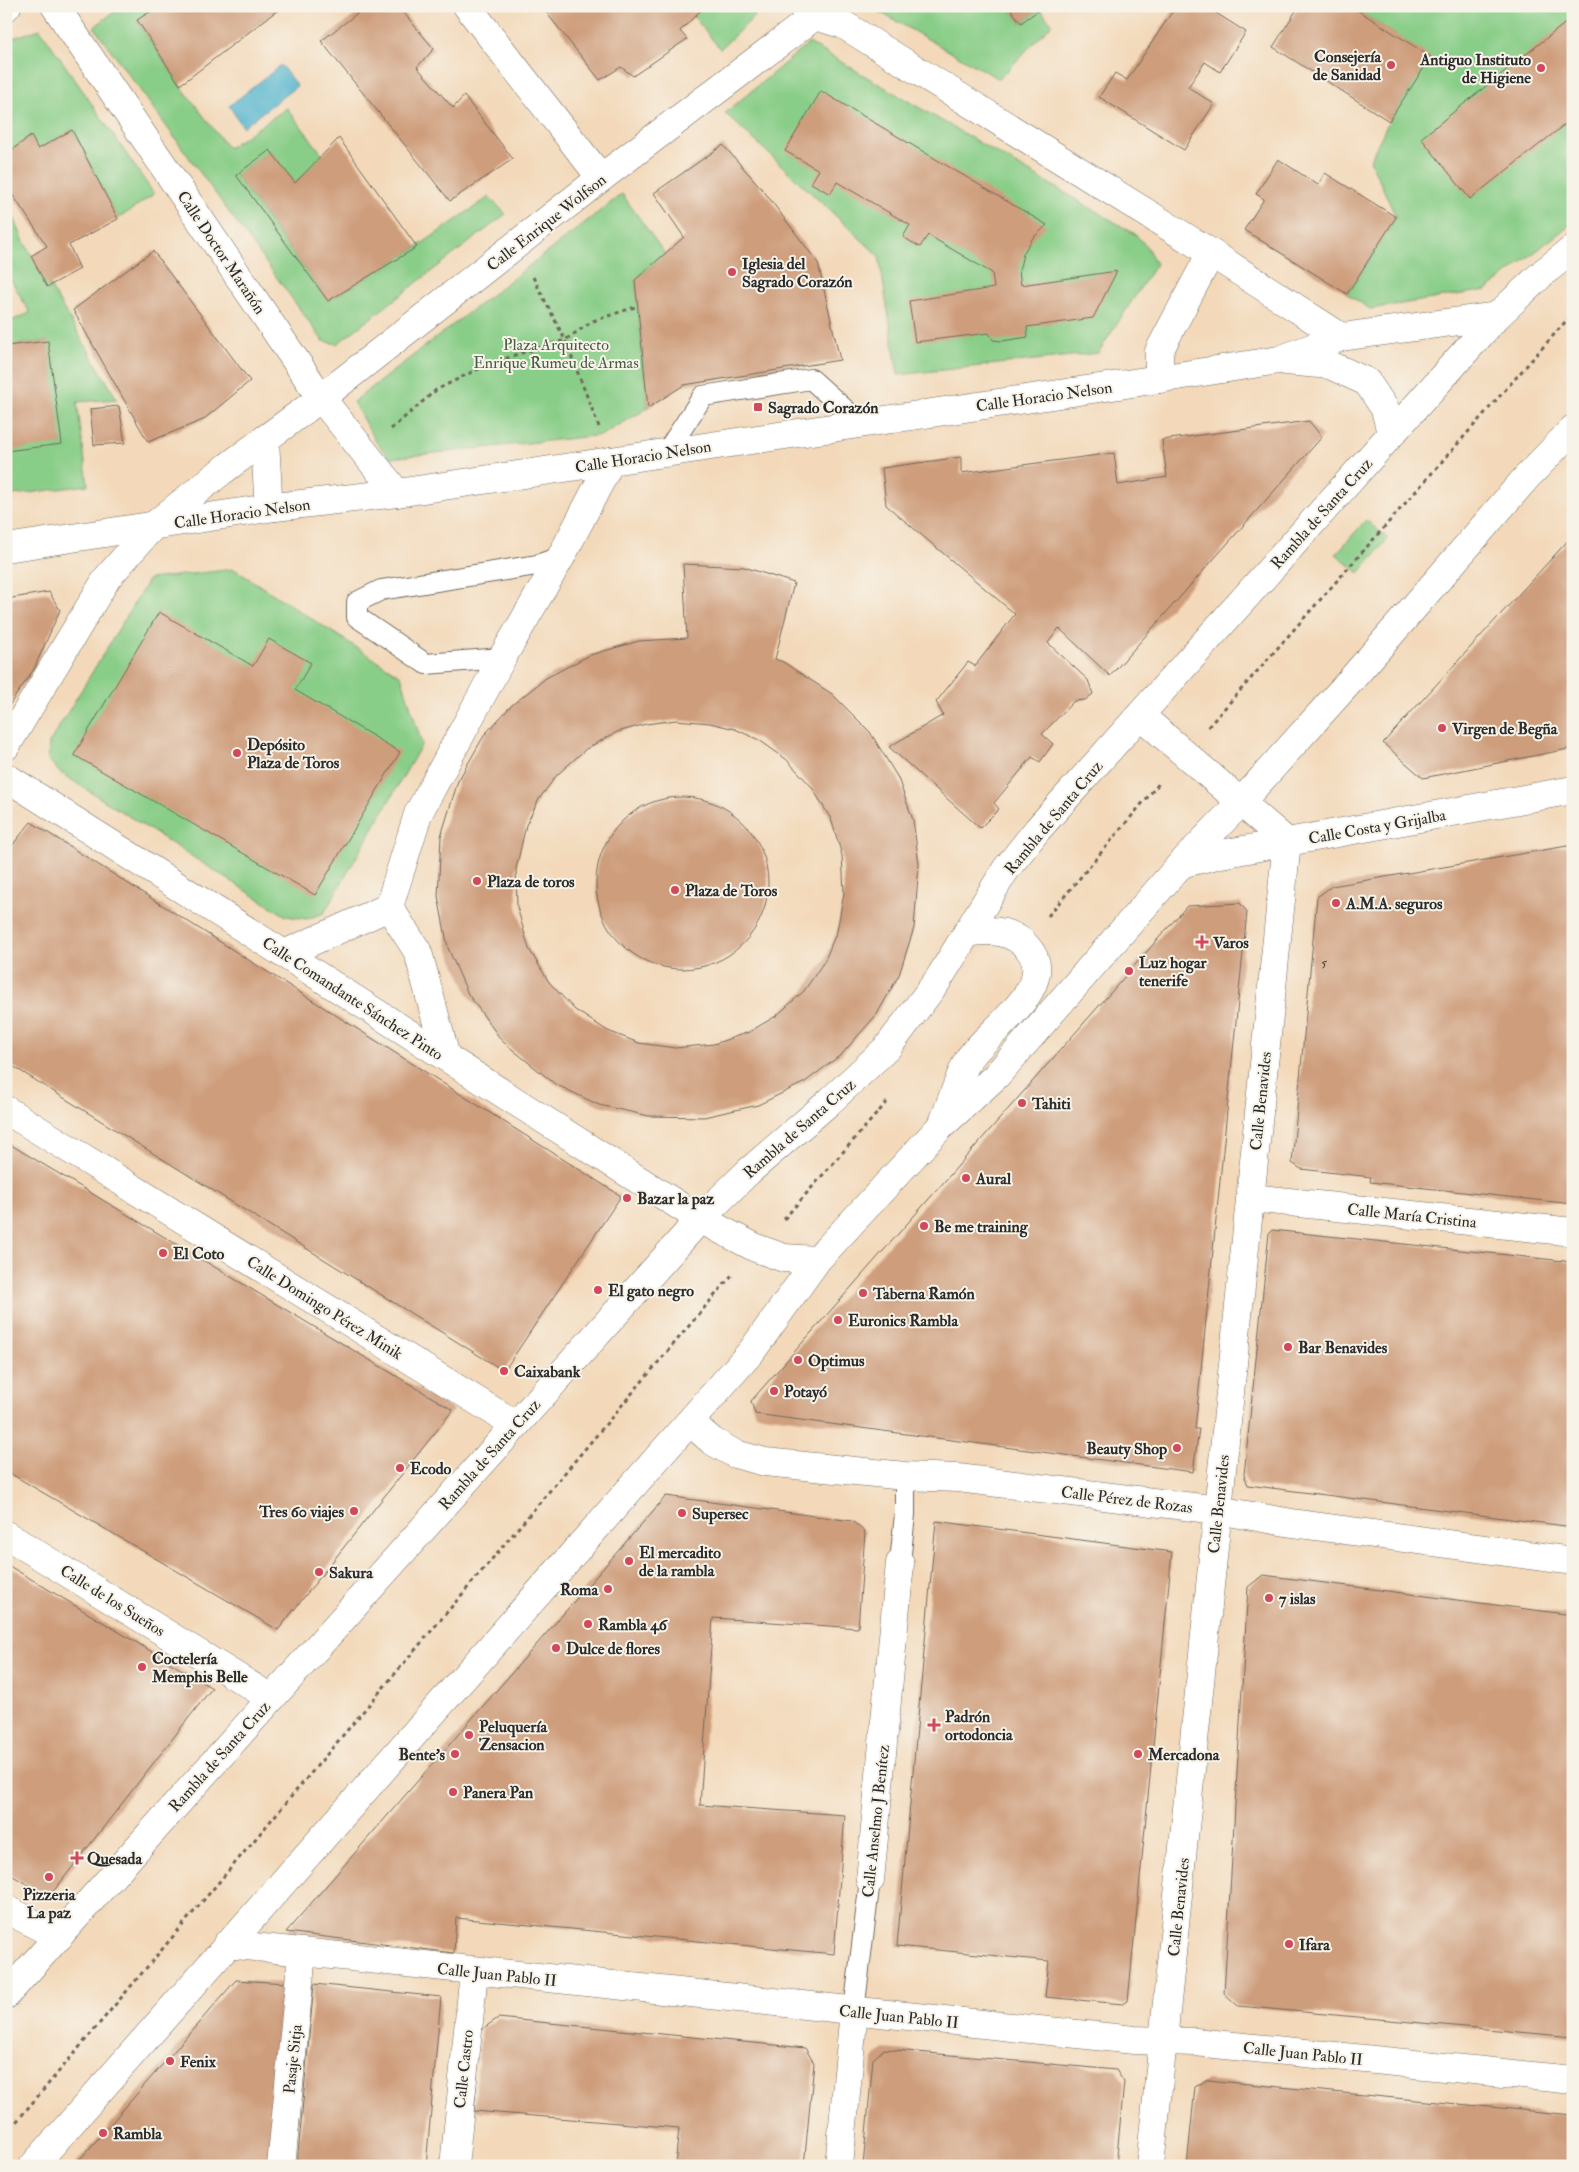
<svg xmlns="http://www.w3.org/2000/svg" width="1579" height="2172" viewBox="0 0 1579 2172" font-family="'IM FELL Double Pica',serif">
<rect width="100%" height="100%" fill="#f7f3e8"/>
<filter id="ink" filterUnits="userSpaceOnUse"><feTurbulence type="fractalNoise" baseFrequency=".02" numOctaves="2"/><feDisplacementMap in="SourceGraphic" scale="10" xChannelSelector="R" yChannelSelector="G"/><feConvolveMatrix kernelMatrix="1 2 1 2 8 2 1 2 1" color-interpolation-filters="sRGB"/></filter>
<filter id="wash" filterUnits="userSpaceOnUse"><feTurbulence type="fractalNoise" baseFrequency=".0096" numOctaves="4" result="noise"/><feDisplacementMap in="SourceGraphic" scale="20" xChannelSelector="R" yChannelSelector="G"/><feGaussianBlur stdDeviation="1.12" result="paint"/><feColorMatrix in="noise" values="0 0 0 0 0 0 0 0 0 0 0 0 0 0 0 0 0 1.4 0 .05"/><feComposite in="paint" operator="in"/></filter>
<g filter="url(#wash)">
<rect width="100%" height="100%" fill="#f3d9ba"/>
<g fill="#89ce88" stroke="#5a7c5a">
<polygon points="122,6 159,6 137,21 180,85 228,148 287,108 323,155 295,183 270,150 236,176 328,301 417,247 489,197 506,214 337,344 323,341 94,27"/>
<polygon points="705,6 749,6 755,16 720,49 694,17"/>
<polygon points="874,6 1008,6 1021,23 1040,9 1052,24 999,79 874,9"/>
<polygon points="1351,6 1573,6 1573,222 1487,290 1370,309 1347,294 1396,217 1370,160 1389,121 1430,57"/>
<polygon points="40,29 154,194 118,219 72,130 38,149 30,136 6,154 6,40"/>
<polygon points="809,43 1135,234 1147,247 1156,264 1098,353 898,375 879,256 725,113"/>
<polygon points="622,194 665,254 635,280 648,408 602,435 390,458 376,442 353,402"/>
<polygon points="6,198 24,242 117,399 77,402 88,485 6,496 6,451 48,341 6,346 6,323 30,313 6,271"/>
<polygon points="1366,520 1388,539 1359,573 1336,554"/>
<polygon points="234,569 401,676 422,744 324,913 307,919 286,916 59,772 48,759 49,743 149,579"/>
</g>
<polygon fill="#4eb2cd" stroke="#3c6e7c" points="281,65 297,86 243,127 229,106"/>
<g id="blocks">
<g fill="#ce9d7c" fill-rule="evenodd">
<polygon points="159,6 283,6 180,85 137,20"/>
<polygon points="367,6 398,6 434,49 417,67 453,108 464,96 513,159 450,201 321,41"/>
<polygon points="541,6 705,6 680,31 687,39 633,76 621,67 600,80"/>
<polygon points="1008,6 1038,6 1040,9 1021,23"/>
<polygon points="1176,6 1205,6 1246,32 1220,72 1205,62 1188,87 1214,104 1184,150 1099,97 1115,73 1127,80"/>
<polygon points="1299,6 1351,6 1431,57 1389,121 1273,47"/>
<polygon points="1573,17 1573,118 1470,199 1421,138"/>
<polygon points="821,91 1047,225 1032,239 1023,254 1019,271 1021,285 1117,271 1093,318 1027,327 1028,337 1002,341 993,340 989,333 915,342 909,301 994,288 992,273 928,235 920,247 903,237 910,225 837,182 830,194 811,183 819,170 785,151"/>
<polygon points="72,130 118,219 69,245 80,269 47,287 31,256 47,246 6,185 6,154 31,136 38,149"/>
<polygon points="339,138 417,247 328,301 236,175 270,150 295,183"/>
<polygon points="723,145 763,190 818,263 840,360 684,385 648,408 635,280 684,237 654,193"/>
<polygon points="1278,159 1318,185 1325,173 1396,217 1347,294 1244,230 1264,199 1256,194"/>
<polygon points="153,251 250,381 203,420 148,442 73,310"/>
<polygon points="48,341 62,444 6,451 6,346"/>
<polygon points="119,406 125,443 94,445 90,409"/>
<polygon points="1309,421 1322,437 1110,676 1059,628 1048,643 1088,680 1093,694 1085,700 1074,701 1042,734 1053,744 1040,762 1032,757 994,803 999,809 980,828 889,747 943,715 936,702 968,662 975,666 1015,614 886,505 882,468 961,457 961,473 1114,453 1118,485 1167,477 1162,440"/>
<polygon points="1573,535 1573,748 1423,778 1383,743"/>
<path d="M683,564l61,3 50,16 -19,76 8,3 49,32 38,38 28,46 15,42 6,44 -5,64 -15,47 -22,39 -35,40 -37,28 -47,23 -54,12 -55,-1 -50,-11 -44,-21 -53,-43 -34,-47 -20,-46 -10,-52 3,-60 17,-55 27,-47 27,-29 34,-27 44,-23 49,-14 48,-3zM676,720l34,3 25,6 24,11 27,19 25,27 20,33 11,36 2,38 -7,38 -12,29 -21,31 -28,25 -27,16 -35,12 -39,4 -36,-5 -31,-12 -33,-21 -26,-28 -20,-33 -12,-42 -1,-38 10,-44 13,-26 18,-24 29,-26 31,-17 29,-8z"/>
<polygon points="49,592 60,610 34,669 6,710 6,599"/>
<polygon points="159,612 253,666 269,639 311,663 295,690 400,752 315,895 74,755"/>
<circle cx="682" cy="883" r="86"/>
<polygon points="31,822 621,1196 504,1371 6,1062 6,853"/>
<polygon points="1573,845 1573,1204 1370,1182 1371,1177 1301,1169 1292,1163 1317,897 1332,886"/>
<polygon points="1240,903 1247,912 1195,1429 1199,1429 1193,1472 755,1414 751,1401 1187,906"/>
<polygon points="6,1142 453,1410 278,1630 6,1471"/>
<polygon points="1272,1230 1573,1262 1573,1527 1248,1485 1244,1475 1269,1233"/>
<polygon points="666,1496 852,1521 865,1532 858,1628 713,1618 700,1805 845,1815 834,1954 456,1918 454,1953 286,1932"/>
<polygon points="936,1521 1172,1552 1128,2001 1123,2004 1045,1997 1049,1961 897,1946"/>
<polygon points="6,1564 212,1688 49,1897 6,1872"/>
<polygon points="1263,1575 1573,1615 1573,2037 1238,2006 1224,1993 1248,1587"/>
<polygon points="236,1980 286,1983 269,2166 74,2166"/>
<polygon points="314,1984 441,1997 426,2166 297,2166"/>
<polygon points="498,2018 805,2048 814,2063 804,2166 675,2166 679,2128 474,2111 481,2030"/>
<polygon points="884,2049 1116,2070 1124,2082 1116,2166 863,2166 873,2059"/>
<polygon points="1207,2080 1573,2115 1573,2166 1187,2166 1195,2087"/>
</g>
</g>
</g>
<g filter="url(#ink)">
<use href="#blocks" fill-opacity="0" stroke="#71685d" stroke-width="1"/>
<g fill="none" stroke-linecap="round" stroke-linejoin="round">
<defs>
<g id="lane">
<polyline points="666,453 703,396 811,379 860,423"/>
<polyline points="502,658 426,664 357,617 357,602 381,590 537,565 561,557"/>
<polyline points="900,1563 905,1514 905,1476"/>
<polyline points="854,2011 870,1880"/>
</g>
<g id="street">
<polyline points="55,6 321,398 397,493"/>
<polyline points="467,6 601,178"/>
<polyline points="6,7 7,6"/>
<polyline points="804,9 815,16 844,25 1211,253 1341,337"/>
<polyline points="1286,361 1330,365 1367,382 1385,409 1391,433"/>
<polyline points="1159,379 1159,351 1211,253"/>
<polyline points="265,439 268,495 275,507"/>
<polyline points="6,548 275,507 397,493 1159,379 1279,360 1341,337 1497,316"/>
<polyline points="1141,716 1287,842 1150,2166"/>
<polyline points="6,746 107,578 153,526 222,471 321,398 601,178 828,6"/>
<polyline points="6,777 700,1219 756,1248 784,1258 817,1260"/>
<polyline points="1181,864 1221,854 1573,790"/>
<polyline points="389,907 418,814 502,658 561,557 611,461"/>
<polyline points="284,954 389,907 418,952 446,1057"/>
<polyline points="6,1110 516,1425"/>
<polyline points="1251,1198 1573,1232"/>
<polyline points="690,1422 712,1441 735,1454 765,1462 905,1476 958,1478 1217,1510 1292,1523 1573,1561"/>
<polyline points="6,1535 271,1698"/>
<polyline points="870,1880 900,1563"/>
<polyline points="6,1909 59,1937"/>
<polyline points="227,1944 1134,2040 1195,2042 1573,2080"/>
<polyline points="281,2166 302,1953"/>
<polyline points="454,2166 474,1972"/>
<polyline points="839,2166 854,2011"/>
</g>
<g id="secondary">
<path d="M944,1120c7,-17 15,-44 24,-60 19,-29 94,-75 59,-113 -16,-18 -39,-18 -60,-14"/>
<polyline points="6,1995 700,1219 748,1172 828,1103 887,1048 938,980 1006,869 1038,829 1497,316 1544,272 1573,249"/>
<polyline points="33,2166 751,1352 817,1260 941,1126 996,1076 1181,864 1241,802 1350,681 1526,478 1573,429"/>
</g>
</defs>
<use href="#lane" stroke="#71685d" stroke-width="22"/>
<use href="#street" stroke="#71685d" stroke-width="29"/>
<use href="#secondary" stroke="#71685d" stroke-width="29"/>
<g stroke="#71685d" stroke-width="3" stroke-dasharray="4 4" stroke-linecap="butt">
<polyline points="533,277 565,340 599,427"/>
<polyline points="391,429 436,390 476,370 515,355 565,340 593,321 638,306"/>
<polyline points="1208,727 1573,313"/>
<polyline points="1048,916 1161,781"/>
<polyline points="784,1219 887,1102"/>
<polyline points="6,2134 732,1275"/>
</g>
<use href="#lane" stroke="#fff" stroke-width="20"/>
<use href="#street" stroke="#fff" stroke-width="28"/>
<use href="#secondary" stroke="#fff" stroke-width="28"/>
</g>
</g>
<g fill="#d1495b" stroke="#f7f3e8" stroke-width="2">
<circle cx="1391" cy="65" r="5"/>
<circle cx="1541" cy="68" r="5"/>
<circle cx="732" cy="272" r="5"/>
<rect x="753" y="402" width="10" height="10" rx="2.5"/>
<circle cx="1442" cy="728" r="5"/>
<circle cx="237" cy="753" r="5"/>
<circle cx="477" cy="881" r="5"/>
<circle cx="675" cy="890" r="5"/>
<circle cx="1336" cy="903" r="5"/>
<path d="M1199.5 934.5h5v5h5v5h-5v5h-5v-5h-5v-5h5z"/>
<circle cx="1129" cy="971" r="5"/>
<circle cx="1022" cy="1103" r="5"/>
<circle cx="966" cy="1178" r="5"/>
<circle cx="627" cy="1198" r="5"/>
<circle cx="924" cy="1226" r="5"/>
<circle cx="163" cy="1253" r="5"/>
<circle cx="598" cy="1290" r="5"/>
<circle cx="863" cy="1293" r="5"/>
<circle cx="838" cy="1320" r="5"/>
<circle cx="1288" cy="1347" r="5"/>
<circle cx="798" cy="1360" r="5"/>
<circle cx="504" cy="1371" r="5"/>
<circle cx="774" cy="1391" r="5"/>
<circle cx="1177" cy="1448" r="5"/>
<circle cx="400" cy="1468" r="5"/>
<circle cx="354" cy="1511" r="5"/>
<circle cx="682" cy="1513" r="5"/>
<circle cx="629" cy="1561" r="5"/>
<circle cx="319" cy="1572" r="5"/>
<circle cx="608" cy="1589" r="5"/>
<circle cx="1269" cy="1598" r="5"/>
<circle cx="588" cy="1624" r="5"/>
<circle cx="556" cy="1648" r="5"/>
<circle cx="142" cy="1667" r="5"/>
<path d="M931.5 1717.5h5v5h5v5h-5v5h-5v-5h-5v-5h5z"/>
<circle cx="469" cy="1735" r="5"/>
<circle cx="455" cy="1754" r="5"/>
<circle cx="1138" cy="1754" r="5"/>
<circle cx="453" cy="1792" r="5"/>
<path d="M74.5 1850.5h5v5h5v5h-5v5h-5v-5h-5v-5h5z"/>
<circle cx="49" cy="1877" r="5"/>
<circle cx="1289" cy="1944" r="5"/>
<circle cx="170" cy="2061" r="5"/>
<circle cx="103" cy="2133" r="5"/>
</g>
<g text-anchor="middle" stroke-width="4" stroke-linejoin="round" paint-order="stroke">
<g font-size="14" fill="#54483f">
<text x="1324" y="967">5</text>
</g>
<g font-size="16" font-weight="bold" fill="#2b2b2b" stroke="#f7f3e8" text-anchor="start">
<text x="1381" y="62" text-anchor="end">Consejería<tspan x="1381" dy="18">de Sanidad</tspan></text>
<text x="1531" y="65" text-anchor="end">Antiguo Instituto<tspan x="1531" dy="18">de Higiene</tspan></text>
<text x="742" y="269">Iglesia del<tspan x="742" dy="18">Sagrado Corazón</tspan></text>
<text x="768" y="413">Sagrado Corazón</text>
<text x="1452" y="734">Virgen de Begña</text>
<text x="247" y="750">Depósito<tspan x="247" dy="18">Plaza de Toros</tspan></text>
<text x="487" y="887">Plaza de toros</text>
<text x="685" y="896">Plaza de Toros</text>
<text x="1346" y="909">A.M.A. seguros</text>
<text x="1213" y="948">Varos</text>
<text x="1139" y="968">Luz hogar<tspan x="1139" dy="18">tenerife</tspan></text>
<text x="1032" y="1109">Tahiti</text>
<text x="976" y="1184">Aural</text>
<text x="637" y="1204">Bazar la paz</text>
<text x="934" y="1232">Be me training</text>
<text x="173" y="1259">El Coto</text>
<text x="608" y="1296">El gato negro</text>
<text x="873" y="1299">Taberna Ramón</text>
<text x="848" y="1326">Euronics Rambla</text>
<text x="1298" y="1353">Bar Benavides</text>
<text x="808" y="1366">Optimus</text>
<text x="514" y="1377">Caixabank</text>
<text x="784" y="1397">Potayó</text>
<text x="1167" y="1454" text-anchor="end">Beauty Shop</text>
<text x="410" y="1474">Ecodo</text>
<text x="344" y="1517" text-anchor="end">Tres 60 viajes</text>
<text x="692" y="1519">Supersec</text>
<text x="639" y="1558">El mercadito<tspan x="639" dy="18">de la rambla</tspan></text>
<text x="329" y="1578">Sakura</text>
<text x="598" y="1595" text-anchor="end">Roma</text>
<text x="1279" y="1604">7 islas</text>
<text x="598" y="1630">Rambla 46</text>
<text x="566" y="1654">Dulce de flores</text>
<text x="152" y="1664">Coctelería<tspan x="152" dy="18">Memphis Belle</tspan></text>
<text x="945" y="1722">Padrón<tspan x="945" dy="18">ortodoncia</tspan></text>
<text x="479" y="1732">Peluquería<tspan x="479" dy="18">Zensacion</tspan></text>
<text x="445" y="1760" text-anchor="end">Bente's</text>
<text x="1148" y="1760">Mercadona</text>
<text x="463" y="1798">Panera Pan</text>
<text x="87" y="1864">Quesada</text>
<text x="49" y="1900" text-anchor="middle">Pizzeria<tspan x="49" dy="18">La paz</tspan></text>
<text x="1299" y="1950">Ifara</text>
<text x="180" y="2067">Fenix</text>
<text x="113" y="2139">Rambla</text>
</g>
<g font-size="16" fill="#2b2b2b" stroke="#f7f3e8">
<text transform="translate(546 222) rotate(-38)" y="6">Calle Enrique Wolfson</text>
<text transform="translate(222 252) rotate(56)" y="6">Calle Doctor Marañón</text>
<text transform="translate(1044 396) rotate(-8)" y="6">Calle Horacio Nelson</text>
<text transform="translate(643 456) rotate(-9)" y="6">Calle Horacio Nelson</text>
<text transform="translate(242 513) rotate(-8)" y="6">Calle Horacio Nelson</text>
<text transform="translate(1321 513) rotate(-48)" y="6">Rambla de Santa Cruz</text>
<text transform="translate(1053 817) rotate(-50)" y="6">Rambla de Santa Cruz</text>
<text transform="translate(1377 826) rotate(-10)" y="6">Calle Costa y Grijalba</text>
<text transform="translate(353 998) rotate(33)" y="6">Calle Comandante Sánchez Pinto</text>
<text transform="translate(1260 1101) rotate(-84)" y="6">Calle Benavides</text>
<text transform="translate(799 1128) rotate(-41)" y="6">Rambla de Santa Cruz</text>
<text transform="translate(1412 1215) rotate(6)" y="6">Calle María Cristina</text>
<text transform="translate(325 1307) rotate(32)" y="6">Calle Domingo Pérez Minik</text>
<text transform="translate(489 1454) rotate(-48)" y="6">Rambla de Santa Cruz</text>
<text transform="translate(1127 1499) rotate(7)" y="6">Calle Pérez de Rozas</text>
<text transform="translate(1218 1504) rotate(-84)" y="6">Calle Benavides</text>
<text transform="translate(113 1600) rotate(32)" y="6">Calle de los Sueños</text>
<text transform="translate(219 1756) rotate(-48)" y="6">Rambla de Santa Cruz</text>
<text transform="translate(875 1821) rotate(-84)" y="6">Calle Anselmo J Benítez</text>
<text transform="translate(1178 1907) rotate(-84)" y="6">Calle Benavides</text>
<text transform="translate(497 1974) rotate(6)" y="6">Calle Juan Pablo II</text>
<text transform="translate(899 2016) rotate(6)" y="6">Calle Juan Pablo II</text>
<text transform="translate(1303 2053) rotate(6)" y="6">Calle Juan Pablo II</text>
<text transform="translate(292 2059) rotate(-84)" y="6">Pasaje Sitja</text>
<text transform="translate(463 2069) rotate(-84)" y="6">Calle Castro</text>
</g>
<g font-size="16" fill="#475c47" stroke="#f7f3e8">
<text x="556" y="350">Plaza Arquitecto<tspan x="556" dy="18">Enrique Rumeu de Armas</tspan></text>
</g>
</g>
<rect width="1579" height="2172" fill="none" stroke="#f7f3e8" stroke-width="25"/>
</svg>
